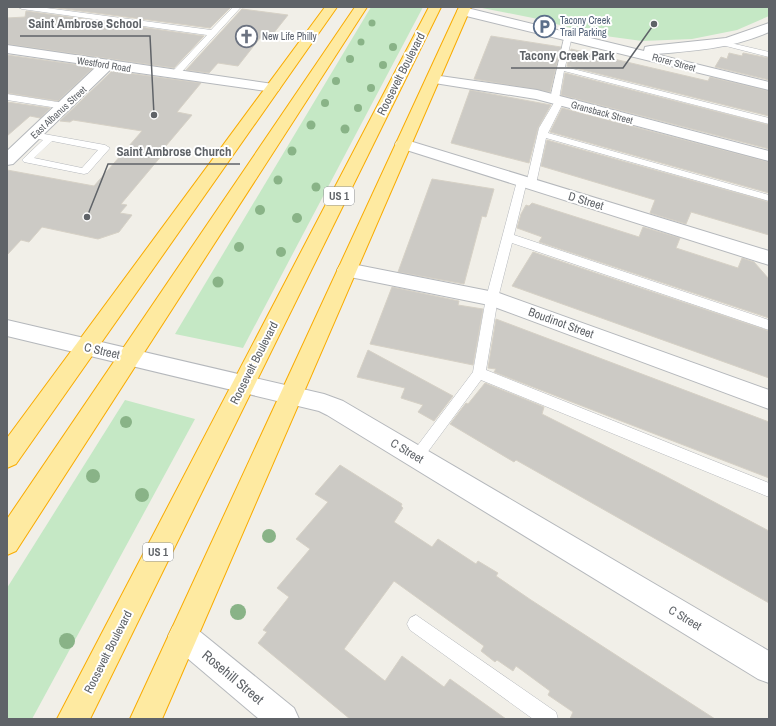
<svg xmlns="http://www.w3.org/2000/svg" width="776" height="726" viewBox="0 0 776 726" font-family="'Archivo Narrow',sans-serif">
<rect width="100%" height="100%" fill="#f1efe8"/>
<g fill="#c5e8c5">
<polygon points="371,7 423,7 243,348 175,334"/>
<polygon points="477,7 769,7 769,16 737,30 692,39 642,41 598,35 533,18"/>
<polygon points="125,400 195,419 32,719 7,719 7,588"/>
</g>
<g fill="#cccac5" stroke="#d6d1c6">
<polygon points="50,7 231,7 210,28"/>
<polygon points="242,9 288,15 269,39 260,38 238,66 218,63 209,73 186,70"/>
<polygon points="26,11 204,36 174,68 7,44 7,18 25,17"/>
<polygon points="491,36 561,47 550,92 474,79"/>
<polygon points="571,49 708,81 710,77 769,91 769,116 567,66"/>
<polygon points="729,53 742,56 743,53 769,58 769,80 715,67 721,57 727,59"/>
<polygon points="7,55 94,67 58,101 7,93"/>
<polygon points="112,71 201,83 177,112 192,115 165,147 168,148 121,204 127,205 120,213 132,215 119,232 98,239 42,227 29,242 21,240 7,255 7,170 94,186 142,131 73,120 70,122 60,121"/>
<polygon points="565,73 769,125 769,149 561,95"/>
<polygon points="470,90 551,105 538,128 529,163 451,143"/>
<polygon points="7,102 50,108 40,118 30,116 7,136"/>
<polygon points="562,108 769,162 769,193 550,132"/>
<polygon points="547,140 769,202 769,235 691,212 686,224 650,213 655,200 541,166"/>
<polygon points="432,179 494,189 486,217 482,216 464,284 398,272"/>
<polygon points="532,203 639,237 643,227 680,238 676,248 738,268 742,258 754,262 769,279 769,318 539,242 542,237 517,228 521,214 526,205 529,206"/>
<polygon points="533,252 769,331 769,378 512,286"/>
<polygon points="392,287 459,301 458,305 483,309 473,365 370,344"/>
<polygon points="496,319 769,422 769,478 494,372 496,369 488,368"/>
<polygon points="368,350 453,396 434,421 418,412 423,405 401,398 405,388 357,377"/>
<polygon points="485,383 544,407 542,414 665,476 769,531 769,603 516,460 514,462 450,424 466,403 468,404"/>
<polygon points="340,465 402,504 401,506 403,508 394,522 432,547 438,539 476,564 478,561 498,573 496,576 531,600 715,719 570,719 573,712 548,695 550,691 516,666 513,671 497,660 495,662 481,651 484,646 394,581 344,649 385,681 402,656 444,687 450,679 506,719 350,719 258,643 267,632 263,630 289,597 277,588 310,549 296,539 328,502 315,494"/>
</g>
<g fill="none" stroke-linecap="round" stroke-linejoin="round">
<defs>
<g id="service">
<polygon points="18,7 39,7 211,30 233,7 241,7 178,76 175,77 171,74 172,72 207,35 22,9"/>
<polygon points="565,34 572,36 565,67 769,118 769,124 564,71 559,99 564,101 548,133 769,195 769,201 546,138 536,184 531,187 526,185 514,235 769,320 769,330 512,243 498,298 486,370 769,483 769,497 481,380 421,461 416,463 411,461 409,457 473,372 486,298 517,181 522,178 527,180 539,128 555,101 550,99"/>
<polygon points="722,41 769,52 769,57 722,45"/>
<polygon points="7,94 64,103 69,106 64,109 7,100"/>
<path d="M33,132l72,13 5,3 -22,25 -4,1 -60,-12 -2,-2 2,-2 19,-18 -13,-3 -2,-2zM52,141l46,9 -16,18 -48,-10z"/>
<polygon points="416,615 556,712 558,719 533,719 410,630 407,624 410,618"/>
</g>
<g id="minor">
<path d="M463,7l181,44 1,-4 5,-1 76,-8 43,-15v9c-36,16 -75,19 -114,22l114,28v8l-311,-76 -1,-3z"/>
<polygon points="7,45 273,84 278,85 280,88 278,91 273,92 111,69 13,164 7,165 7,151 97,66 7,53"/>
<polygon points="433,75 537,90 769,151 769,161 536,99 428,82 426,79 428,76"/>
<polygon points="403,139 769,251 769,265 397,147 395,144 397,141"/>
<polygon points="347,263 499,293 769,390 769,409 489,305 340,275 337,270 340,265"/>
<polygon points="7,320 324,394 343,401 769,651 769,683 758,679 327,415 319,411 7,336"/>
<polygon points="183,621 193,626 294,708 299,719 259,719 173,646 168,636 173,626"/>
</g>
<g id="trunk">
<polygon points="325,7 337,7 16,464 7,468 7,438"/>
<polygon points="355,7 367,7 16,551 7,555 7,519"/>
<polygon points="429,7 441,7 90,719 57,719"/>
<polygon points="459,7 471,7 162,719 130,719"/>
</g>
</defs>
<use href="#service" stroke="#b5b8bc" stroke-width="1"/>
<use href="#minor" stroke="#b5b8bc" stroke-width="2"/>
<use href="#trunk" stroke="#f9ab00" stroke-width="2"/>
<use href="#service" fill="#fff" fill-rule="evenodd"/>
<use href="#minor" fill="#fff" fill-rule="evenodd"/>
<use href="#trunk" fill="#feeaa1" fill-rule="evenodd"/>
</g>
<g fill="#89b387">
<circle cx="372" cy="23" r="3.5"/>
<circle cx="361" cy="42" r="3.5"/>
<circle cx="393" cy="47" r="4"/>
<circle cx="350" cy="59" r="4"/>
<circle cx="383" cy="65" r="4"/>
<circle cx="336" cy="81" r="4"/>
<circle cx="371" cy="88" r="4"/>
<circle cx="325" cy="103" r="4"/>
<circle cx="358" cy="108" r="4"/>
<circle cx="311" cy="125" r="4.5"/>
<circle cx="345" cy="129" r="4.5"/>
<circle cx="292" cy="151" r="4.5"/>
<circle cx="278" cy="180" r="4.5"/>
<circle cx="316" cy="187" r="4.5"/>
<circle cx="260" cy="210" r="5"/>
<circle cx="297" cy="218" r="5"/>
<circle cx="239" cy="247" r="5"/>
<circle cx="281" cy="252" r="5"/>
<circle cx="218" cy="282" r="5.5"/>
<circle cx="126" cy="422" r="6"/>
<circle cx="93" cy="476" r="7"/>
<circle cx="142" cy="495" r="7"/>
<circle cx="269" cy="536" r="7"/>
<circle cx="238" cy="612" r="8"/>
<circle cx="67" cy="641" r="8"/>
</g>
<defs>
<symbol id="parking-ring" viewBox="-11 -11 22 22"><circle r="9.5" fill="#fff" stroke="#5c6f8a" stroke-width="1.5"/><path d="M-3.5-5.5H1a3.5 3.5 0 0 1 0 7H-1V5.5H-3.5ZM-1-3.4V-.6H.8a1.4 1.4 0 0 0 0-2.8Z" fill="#5c6f8a"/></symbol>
<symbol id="church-ring" viewBox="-11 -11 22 22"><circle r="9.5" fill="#fff" stroke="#6b7280" stroke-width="1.5"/><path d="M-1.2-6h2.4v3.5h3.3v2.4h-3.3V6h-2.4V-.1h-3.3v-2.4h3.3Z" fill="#6b7280"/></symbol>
</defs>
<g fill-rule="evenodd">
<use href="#parking-ring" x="532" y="14" width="25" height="25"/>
<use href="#church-ring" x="234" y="24" width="25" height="25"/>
</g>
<g text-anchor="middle" stroke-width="4" stroke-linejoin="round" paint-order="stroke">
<g font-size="10" fill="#4e5e75" stroke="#fff" text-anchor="start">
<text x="560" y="24">Tacony Creek<tspan x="560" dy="12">Trail Parking</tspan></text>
</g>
<g font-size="10" fill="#5b616d" stroke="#fff" text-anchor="start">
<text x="262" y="40">New Life Philly</text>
</g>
<g font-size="10" fill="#5f6368" stroke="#fff">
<text transform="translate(674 62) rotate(15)" y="4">Rorer Street</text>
<text transform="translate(104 64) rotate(9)" y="4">Westford Road</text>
<text transform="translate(58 112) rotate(-43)" y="4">East Albanus Street</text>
<text transform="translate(602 112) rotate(15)" y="4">Gransback Street</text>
</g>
<g fill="#fff" stroke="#8f9295" stroke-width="1">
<rect x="324" y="187" width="30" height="18" rx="3"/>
<rect x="143" y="543" width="30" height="18" rx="3"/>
</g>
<g font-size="11" font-weight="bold" fill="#5f6368">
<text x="339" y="200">US 1</text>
<text x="158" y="556">US 1</text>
</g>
<g font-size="12" fill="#5f6368" stroke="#fff">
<text transform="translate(401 74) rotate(-63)" y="4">Roosevelt Boulevard</text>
<text transform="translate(586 201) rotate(17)" y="4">D Street</text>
<text transform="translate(561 323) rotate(20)" y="4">Boudinot Street</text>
<text transform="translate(102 351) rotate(13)" y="4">C Street</text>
<text transform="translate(254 363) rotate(-63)" y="4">Roosevelt Boulevard</text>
<text transform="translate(407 451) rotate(31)" y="4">C Street</text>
<text transform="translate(685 618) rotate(31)" y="4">C Street</text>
<text transform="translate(108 652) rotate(-63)" y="4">Roosevelt Boulevard</text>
</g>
<g font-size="14" fill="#5f6368" stroke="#fff">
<text transform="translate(233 677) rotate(40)" y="5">Rosehill Street</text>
</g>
</g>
<path fill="none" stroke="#5f6368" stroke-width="1.5" d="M154 115L150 36H20M654 24L623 68H511M87 217L108 164H240"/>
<g fill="#5f6368" stroke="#fff" stroke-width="1.5">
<circle cx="154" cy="115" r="4"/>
<circle cx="654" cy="24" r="4"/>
<circle cx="87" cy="217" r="4"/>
</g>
<g font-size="13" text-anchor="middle" font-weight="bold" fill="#5f6368" stroke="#fff" stroke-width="4" stroke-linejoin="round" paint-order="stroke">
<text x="85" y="28">Saint Ambrose School</text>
<text x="567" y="60">Tacony Creek Park</text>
<text x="174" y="156">Saint Ambrose Church</text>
</g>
<rect width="776" height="726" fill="none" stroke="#5f6368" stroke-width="16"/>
</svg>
